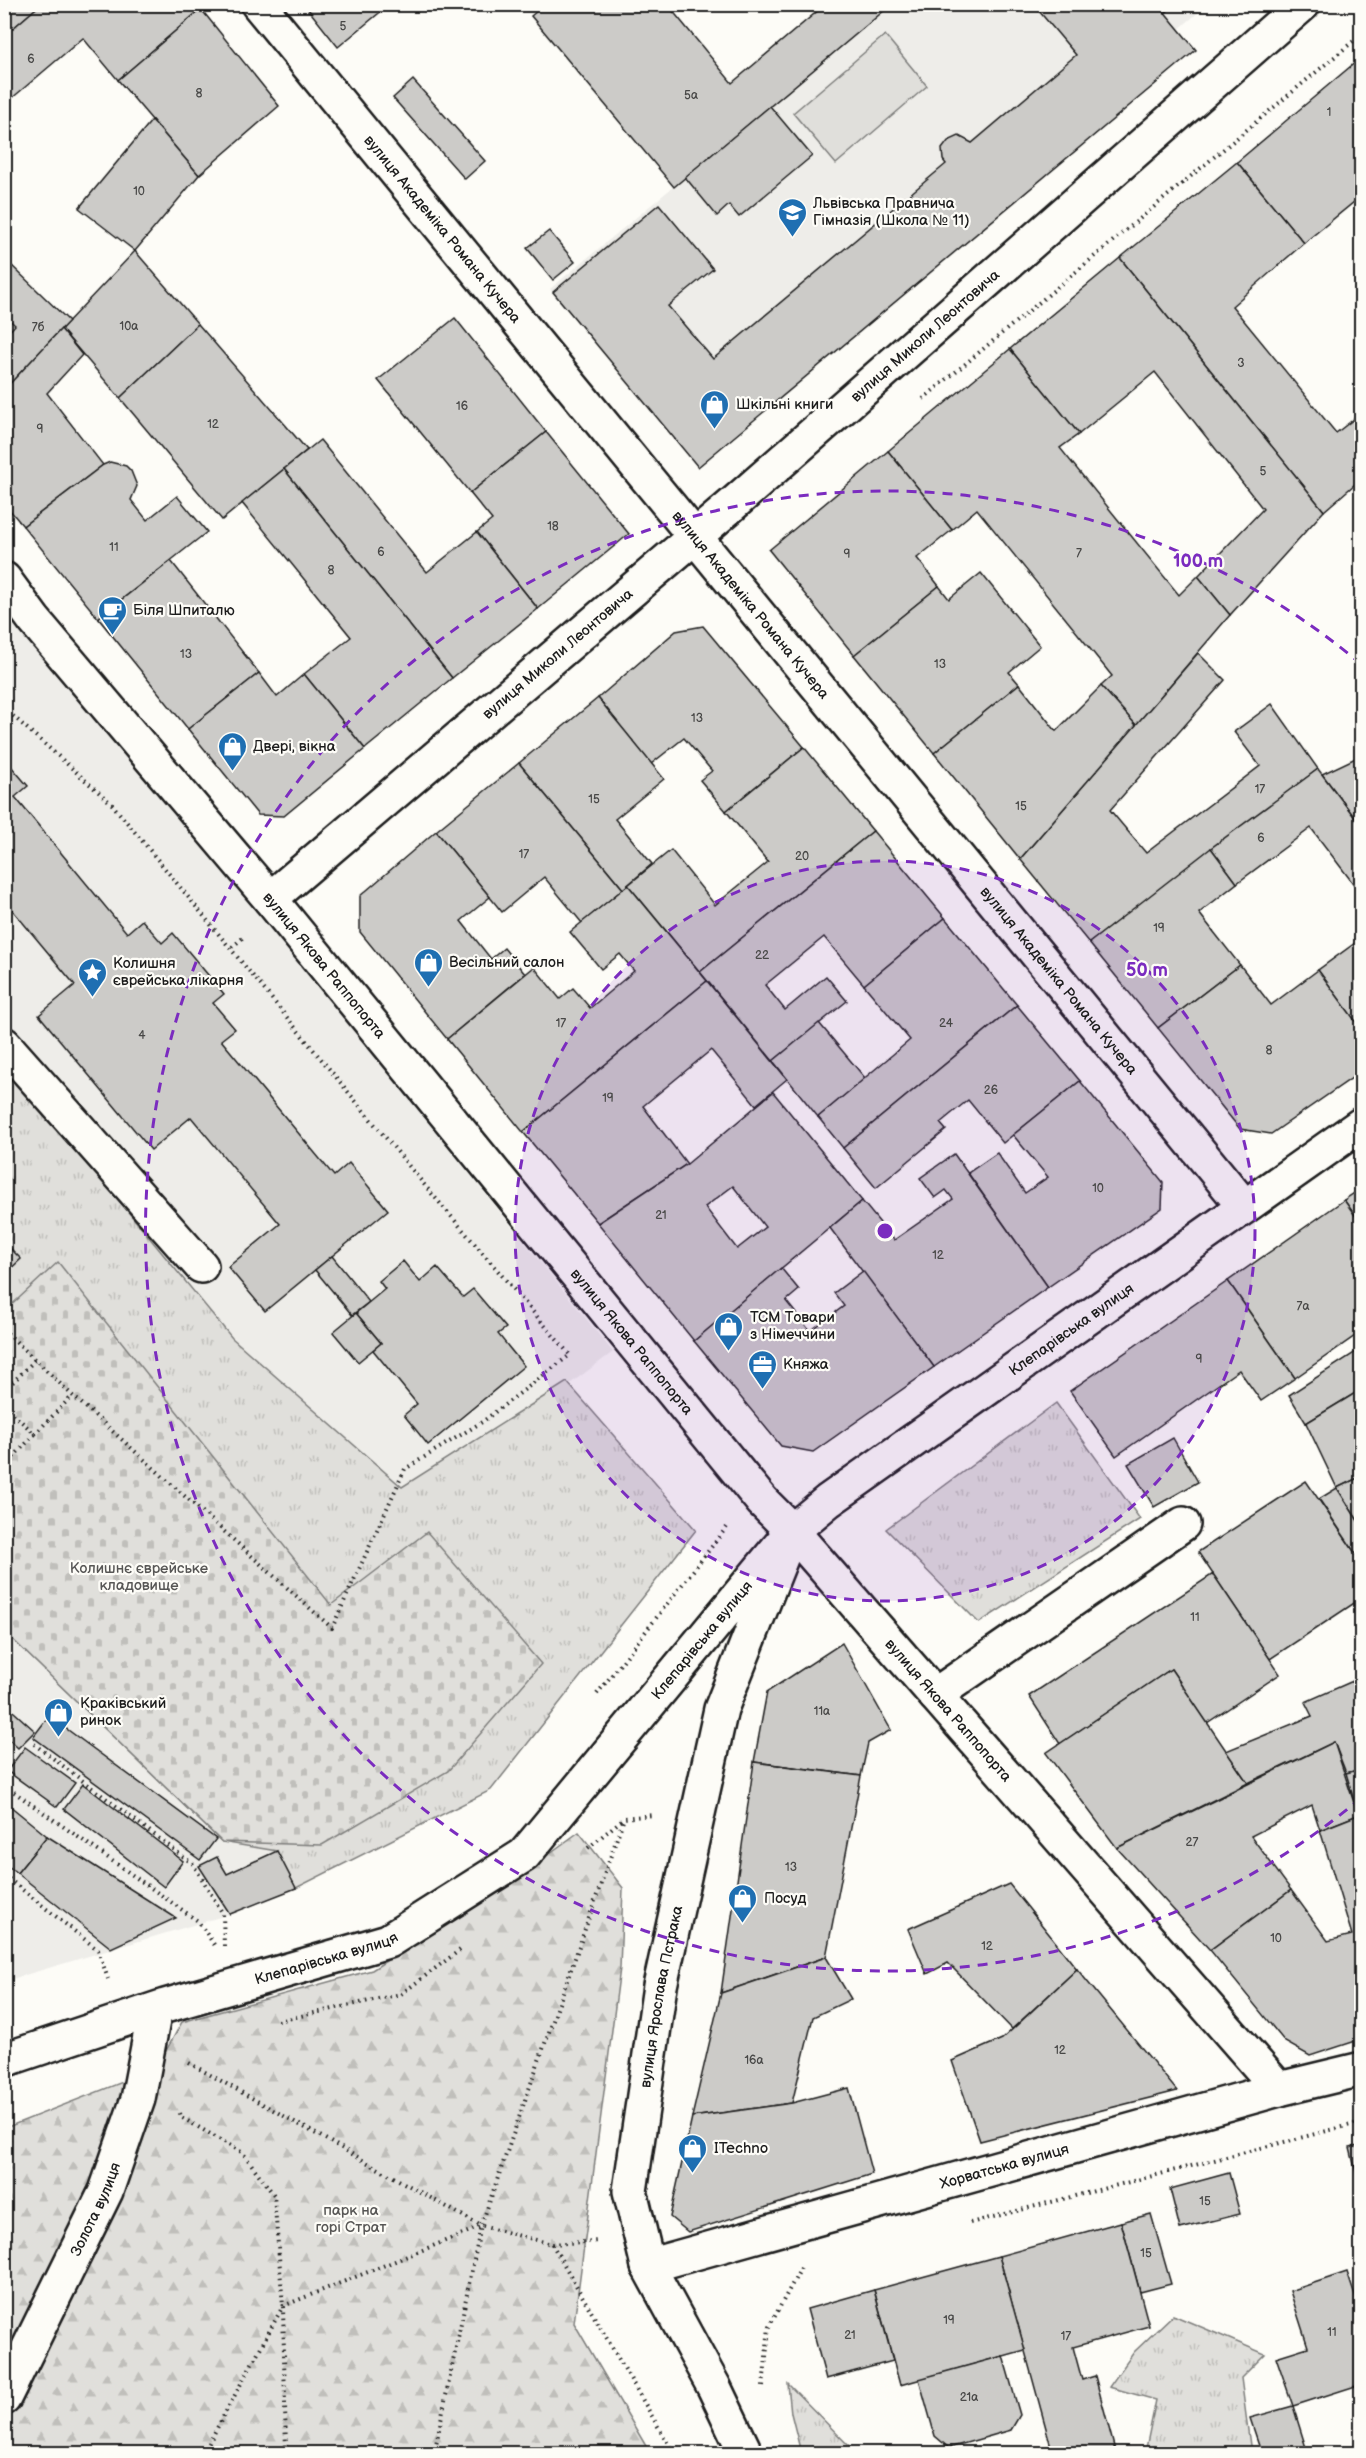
<svg xmlns="http://www.w3.org/2000/svg" width="1366" height="2458" viewBox="0 0 1366 2458" font-family="'Balsamiq Sans',sans-serif">
<defs>
<pattern id="grass-tufts" width="24" height="20" patternUnits="userSpaceOnUse" patternTransform="scale(1.5)"><rect width="24" height="20" fill="#e0dfdb"/><path d="M3 7l-1-3M5 7V3M7 7l1-3M15 17l-1-3M17 17v-4M19 17l1-3" fill="none" stroke="#c0bfbb"/></pattern>
<pattern id="forest-firs" width="22" height="20" patternUnits="userSpaceOnUse" patternTransform="scale(1.5)"><rect width="22" height="20" fill="#e0dfdb"/><path d="M5 1l3.5 6h-7zM16 11l3.5 6h-7z" fill="#c0bfbb"/></pattern>
<pattern id="cemetery-stones" width="16" height="16" patternUnits="userSpaceOnUse" patternTransform="scale(1.5)"><rect width="16" height="16" fill="#e0dfdb"/><path d="M2 7V4a2 2 0 0 1 4 0v3zM10 15v-3a2 2 0 0 1 4 0v3z" fill="#c0bfbb"/></pattern>
</defs>
<rect width="100%" height="100%" fill="#fdfcf7"/>
<filter id="ink" filterUnits="userSpaceOnUse"><feTurbulence type="fractalNoise" baseFrequency=".0167" numOctaves="2"/><feDisplacementMap in="SourceGraphic" scale="12" xChannelSelector="R" yChannelSelector="G"/><feConvolveMatrix kernelMatrix="1 2 1 2 8 2 1 2 1" color-interpolation-filters="sRGB"/></filter>
<g filter="url(#ink)">
<g fill="#eeede9">
<polygon points="892,5 1207,5 1179,29 1196,50 698,467 550,289"/>
<polygon points="4,597 613,1352 391,1516 5,1099"/>
<polygon points="4,1632 222,1842 277,1851 296,1888 230,1914 5,1981"/>
</g>
<g fill="url(#grass-tufts)" stroke="#7e7e7c" stroke-width="1.5">
<polygon points="4,1061 232,1338 402,1487 567,1382 696,1530 491,1790 296,1888 277,1851 222,1842 5,1632"/>
<polygon points="1056,1403 1140,1519 979,1623 886,1529"/>
<polygon points="1173,2315 1265,2354 1241,2378 1251,2453 1145,2453 1156,2400 1109,2387 1134,2352"/>
<polygon points="788,2384 856,2453 801,2453 791,2413"/>
</g>
<polygon fill="url(#forest-firs)" stroke="#7e7e7c" stroke-width="1.5" points="579,1832 623,1888 620,1968 574,2323 650,2453 5,2454 5,2128 156,2069 182,2022 372,1970 517,1877"/>
<polygon fill="url(#cemetery-stones)" stroke="#7e7e7c" stroke-width="1.5" points="58,1262 331,1605 427,1532 541,1664 448,1771 322,1845 222,1842 5,1632 5,1311"/>
<polygon fill="#e0dfdb" stroke="#7e7e7c" stroke-width="1.5" points="885,35 927,86 836,164 793,113"/>
<g fill="#cccbc8" stroke="#1c1c1c" stroke-width="1.5" fill-rule="evenodd">
<polygon points="4,4 41,4 4,36"/>
<polygon points="41,4 197,4 201,9 118,80 83,38 4,105 4,36"/>
<polygon points="304,4 390,4 338,47"/>
<polygon points="545,4 667,4 732,83 826,4 892,4 674,187 531,16"/>
<polygon points="1033,4 1158,4 1196,50 698,467 553,292 659,204 713,269 668,306 713,359 946,164 943,160 942,149 948,141 959,136 972,143 1076,55"/>
<polygon points="1158,4 1176,4 1165,13"/>
<polygon points="201,9 279,106 199,175 118,80"/>
<polygon points="1357,61 1362,62 1362,203 1359,198 1304,243 1237,162"/>
<polygon points="413,80 485,161 465,179 393,98"/>
<polygon points="770,106 812,156 739,217 729,205 717,216 685,177"/>
<polygon points="152,120 199,175 135,251 79,208"/>
<polygon points="1237,162 1304,243 1232,306 1336,433 1354,419 1362,429 1362,478 1324,511 1120,258"/>
<polygon points="549,231 575,262 553,280 527,248"/>
<polygon points="135,251 198,324 120,398 61,329"/>
<polygon points="1120,258 1324,511 1230,615 1198,576 1263,509 1155,372 1079,434 1010,349"/>
<polygon points="9,263 69,321 4,390 4,333 6,335 15,325 4,315 4,268"/>
<polygon points="455,318 546,432 470,493 378,380"/>
<polygon points="198,324 307,450 222,520 120,398"/>
<polygon points="61,329 82,355 47,393 103,465 23,526 4,503 4,390"/>
<polygon points="1010,349 1079,434 1060,448 1179,595 1198,576 1230,615 1136,725 1101,686 1112,676 977,509 952,530 888,451"/>
<polygon points="1362,413 1362,429 1354,419"/>
<polygon points="546,432 629,534 538,609 477,532 492,520 470,493"/>
<polygon points="320,440 427,572 477,532 538,609 452,678 284,469"/>
<polygon points="888,451 952,530 917,558 939,586 854,655 769,550"/>
<polygon points="110,462 126,466 131,471 137,486 131,500 147,520 177,496 207,532 98,618 23,526 103,465"/>
<polygon points="284,469 452,678 365,749 304,674 351,637 242,503"/>
<polygon points="171,561 259,673 188,729 98,618"/>
<polygon points="981,573 1040,646 1009,672 1019,684 934,753 854,655 939,586 949,599"/>
<polygon points="703,626 804,747 726,811 700,780 712,771 684,738 651,764 598,698 676,631"/>
<polygon points="1198,653 1225,680 1110,810 1146,853 1260,766 1234,732 1272,704 1318,769 1089,943 1020,859"/>
<polygon points="259,673 277,697 304,674 365,749 284,816 258,815 188,729"/>
<polygon points="1019,684 1056,731 1101,686 1136,725 1020,859 934,753"/>
<polygon points="598,698 664,779 615,819 652,864 623,889 519,763"/>
<polygon points="804,747 873,831 700,972 628,885 671,850 715,905 768,862 726,811"/>
<polygon points="1362,755 1362,827 1322,774"/>
<polygon points="4,758 28,786 15,797 127,933 142,920 162,943 173,933 224,994 213,1003 235,1029 221,1040 334,1176 349,1163 388,1210 265,1311 228,1267 280,1224 191,1117 151,1150 39,1015 75,985 4,900"/>
<polygon points="519,763 623,889 582,923 544,877 502,912 436,831"/>
<polygon points="1318,769 1362,827 1362,895 1311,828 1237,883 1211,848"/>
<polygon points="436,831 490,897 461,921 491,959 504,948 525,974 447,1039 360,932 360,896"/>
<polygon points="873,831 945,918 864,985 824,937 765,985 785,1010 826,976 847,1001 773,1061 700,972"/>
<polygon points="1211,848 1237,883 1199,913 1240,965 1158,1028 1089,943"/>
<polygon points="628,885 707,981 523,1132 447,1039 534,967 560,999 573,988 590,1008 634,971 620,954 601,969 570,932"/>
<polygon points="945,918 1017,1005 843,1148 818,1117 910,1040 864,985"/>
<polygon points="1362,938 1362,1030 1318,970"/>
<polygon points="1240,965 1271,1005 1318,970 1362,1030 1362,1071 1271,1134 1240,1129 1158,1028"/>
<polygon points="707,981 787,1079 756,1105 711,1050 643,1106 687,1164 598,1223 523,1132"/>
<polygon points="1017,1005 1080,1081 1003,1143 968,1100 940,1123 946,1130 876,1188 843,1148"/>
<polygon points="819,1023 865,1078 818,1117 773,1061"/>
<polygon points="1080,1081 1163,1182 1162,1208 1048,1287 968,1173 997,1153 1025,1193 1048,1177 1013,1135"/>
<path d="M773,1092l89,109 -168,140 -96,-118 89,-59zM733,1186l32,41 -28,22 -32,-42z"/>
<polygon points="954,1154 1048,1287 934,1367 830,1228 862,1201 894,1240 953,1199 946,1190 935,1198 920,1178"/>
<polygon points="1362,1188 1362,1225 1344,1200"/>
<polygon points="1344,1200 1362,1225 1362,1331 1295,1378 1228,1281"/>
<polygon points="4,1242 21,1259 4,1275"/>
<polygon points="332,1256 369,1302 352,1315 315,1270"/>
<polygon points="403,1261 420,1282 437,1267 463,1297 473,1289 506,1328 498,1334 524,1366 428,1445 404,1415 417,1404 373,1350 381,1343 356,1313 385,1289 379,1281"/>
<polygon points="781,1268 799,1290 786,1301 810,1331 844,1306 834,1293 863,1271 934,1367 813,1452 781,1446 694,1341"/>
<polygon points="1228,1281 1295,1378 1261,1401 1239,1370 1116,1456 1070,1391"/>
<polygon points="356,1313 381,1343 358,1362 333,1332"/>
<polygon points="1362,1348 1362,1389 1306,1423 1289,1395"/>
<polygon points="1362,1389 1362,1476 1337,1488 1306,1423"/>
<polygon points="1173,1438 1198,1482 1154,1507 1128,1464"/>
<polygon points="1362,1476 1362,1527 1337,1488"/>
<polygon points="1306,1481 1362,1563 1362,1598 1270,1659 1198,1552"/>
<polygon points="1337,1488 1362,1527 1362,1563 1319,1499"/>
<polygon points="1213,1574 1280,1674 1207,1723 1171,1669 1060,1744 1029,1696"/>
<polygon points="842,1643 891,1730 868,1743 861,1776 754,1762 767,1692"/>
<polygon points="1171,1669 1248,1783 1117,1848 1046,1753"/>
<polygon points="1362,1677 1362,1769 1346,1773 1334,1742 1248,1783 1226,1751 1312,1716 1305,1702"/>
<polygon points="4,1703 35,1731 18,1748 4,1735"/>
<polygon points="49,1716 216,1839 200,1860 33,1737"/>
<polygon points="1334,1742 1358,1815 1320,1830 1312,1805 1251,1836 1291,1890 1210,1950 1117,1848"/>
<polygon points="25,1747 75,1783 57,1807 7,1771"/>
<polygon points="754,1762 861,1776 826,1957 721,1993"/>
<polygon points="1362,1769 1362,1827 1346,1773"/>
<polygon points="83,1784 183,1861 164,1887 64,1809"/>
<polygon points="4,1801 47,1836 17,1873 4,1863"/>
<polygon points="1358,1815 1362,1827 1362,2039 1310,2056 1285,2042 1210,1950 1291,1890 1328,1941 1352,1935 1320,1830"/>
<polygon points="47,1836 176,1918 111,1948 17,1873"/>
<polygon points="277,1851 296,1888 230,1914 199,1866 217,1857 227,1874"/>
<polygon points="1009,1884 1077,1969 1012,2029 948,1963 927,1974 908,1929"/>
<polygon points="826,1957 851,1999 813,2017 792,2103 692,2117 721,1993"/>
<polygon points="1077,1969 1177,2091 980,2141 952,2061 1002,2039"/>
<polygon points="849,2088 872,2174 688,2232 670,2217 692,2117 792,2103"/>
<polygon points="1362,2145 1362,2196 1350,2148"/>
<polygon points="1229,2173 1240,2214 1180,2229 1170,2189"/>
<polygon points="1151,2214 1171,2284 1140,2292 1121,2222"/>
<polygon points="1121,2222 1149,2326 1073,2347 1082,2380 1095,2376 1116,2454 1053,2454 999,2256"/>
<polygon points="999,2256 1025,2350 900,2385 874,2290"/>
<polygon points="1347,2272 1362,2317 1362,2384 1293,2406 1276,2357 1308,2347 1290,2291"/>
<polygon points="874,2290 893,2361 826,2379 807,2309"/>
<polygon points="1003,2356 1020,2415 1011,2430 949,2448 935,2436 919,2379"/>
<polygon points="1293,2406 1307,2451 1298,2454 1262,2454 1250,2418"/>
</g>
<g fill="none" stroke-linecap="round" stroke-linejoin="round">
<defs>
<g id="minor">
<path id="s1" d="M258,4l985,1201"/>
<path id="s2" d="M4,579l30,41 236,279 492,602 30,30 487,558"/>
<path id="s3" d="M270,899l462,-394 571,-501"/>
<polyline points="4,1044 201,1266"/>
<polyline points="935,1695 1183,1524"/>
<path id="s4" d="M648,2266l631,-177 83,-20"/>
<path id="s5" d="M4,2398l102,-207 32,-92 17,-89"/>
<path id="s6" d="M746,2454l-32,-67 -66,-121 -18,-75 30,-205 61,-277 68,-171"/>
</g>
<g id="major">
<path id="s7" d="M4,2060l161,-54 223,-65 136,-86 268,-324 36,-30 534,-377"/>
</g>
</defs>
<use href="#minor" stroke="#1c1c1c" stroke-width="38"/>
<use href="#major" stroke="#1c1c1c" stroke-width="38"/>
<g stroke="#1c1c1c" stroke-width="4" stroke-dasharray="1.5 4.5" stroke-linecap="butt">
<polyline points="1358,4 1362,7"/>
<polyline points="923,399 1362,34"/>
<polyline points="4,708 111,803 427,1188 570,1355 482,1422 405,1469 332,1628 72,1395 4,1330"/>
<polyline points="232,947 245,936"/>
<polyline points="4,1391 35,1360"/>
<polyline points="4,1406 35,1434 4,1467"/>
<polyline points="35,1434 72,1396"/>
<polyline points="597,1694 727,1527"/>
<polyline points="34,1744 193,1864 223,1914 224,1946"/>
<polyline points="4,1785 198,1921 215,1946"/>
<polyline points="588,1848 624,1818 653,1815"/>
<polyline points="4,1875 98,1950 108,1979"/>
<polyline points="278,2021 401,1994 460,1950"/>
<polyline points="189,2063 481,2226 552,2244 599,2241"/>
<polyline points="180,2113 181,2117 243,2153 274,2195 283,2306 286,2454"/>
<polyline points="970,2223 1362,2122"/>
<polyline points="552,2244 674,2454"/>
<polyline points="763,2387 769,2327 801,2268"/>
<polyline points="203,2454 283,2306 480,2227"/>
<polyline points="434,2454 481,2226 624,1818"/>
</g>
<use href="#minor" stroke="#fdfcf7" stroke-width="33"/>
<use href="#major" stroke="#fdfcf7" stroke-width="33"/>
</g>
</g>
<circle cx="885" cy="1231" r="370" fill="#7b2cbf" fill-opacity=".12"/>
<g fill="none" stroke="#7b2cbf" stroke-width="3" stroke-dasharray="10 8">
<circle cx="885" cy="1231" r="370"/>
<path d="M1361 1798A740 740 0 1 1 1361 664"/>
</g>
<defs>
<symbol id="school-pin" viewBox="-11 -11 22 30"><path d="M0 17L-7.5 6A9.5 9.5 0 1 1 7.5 6Z" fill="#1f6fb2" stroke="#fdfcf7"/><path d="M0-5L7-2L0 1L-7-2ZM-4 1L0 2.5L4 1V4Q0 6-4 4Z" fill="#fff"/></symbol>
<symbol id="shop-pin" viewBox="-11 -11 22 30"><path d="M0 17L-7.5 6A9.5 9.5 0 1 1 7.5 6Z" fill="#1f6fb2" stroke="#fdfcf7"/><path d="M-5-2.5h2.3a2.7 3.5 0 0 1 5.4 0H5L5.5 6h-11ZM-1.5-2.5h3a1.5 2.3 0 0 0-3 0Z" fill="#fff"/></symbol>
<symbol id="cafe-pin" viewBox="-11 -11 22 30"><path d="M0 17L-7.5 6A9.5 9.5 0 1 1 7.5 6Z" fill="#1f6fb2" stroke="#fdfcf7"/><path d="M-5.5-4.5H6V0H3Q3 3.5 0 3.5H-2.5Q-5.5 3.5-5.5 0ZM3-3.2v2h1.7v-2ZM-6 4.5H4V6H-6Z" fill="#fff"/></symbol>
<symbol id="sight-pin" viewBox="-11 -11 22 30"><path d="M0 17L-7.5 6A9.5 9.5 0 1 1 7.5 6Z" fill="#1f6fb2" stroke="#fdfcf7"/><path d="M0-6L1.8-2.2L6-1.7L2.9 1.2L3.7 5.4L0 3.3L-3.7 5.4L-2.9 1.2L-6-1.7L-1.8-2.2Z" fill="#fff"/></symbol>
<symbol id="office-pin" viewBox="-11 -11 22 30"><path d="M0 17L-7.5 6A9.5 9.5 0 1 1 7.5 6Z" fill="#1f6fb2" stroke="#fdfcf7"/><path d="M-6-3h4V-5.5h4V-3h4V5H-6ZM-1-4.5V-3h2v-1.5ZM-6 0V1H6V0Z" fill="#fff"/></symbol>
</defs>
<g fill-rule="evenodd">
<use href="#school-pin" x="776" y="196" width="33" height="45"/>
<use href="#shop-pin" x="698" y="388" width="33" height="45"/>
<use href="#cafe-pin" x="96" y="594" width="33" height="45"/>
<use href="#shop-pin" x="216" y="730" width="33" height="45"/>
<use href="#shop-pin" x="412" y="946" width="33" height="45"/>
<use href="#sight-pin" x="76" y="956" width="33" height="45"/>
<use href="#shop-pin" x="712" y="1310" width="33" height="45"/>
<use href="#office-pin" x="746" y="1348" width="33" height="45"/>
<use href="#shop-pin" x="42" y="1696" width="33" height="45"/>
<use href="#shop-pin" x="726" y="1882" width="33" height="45"/>
<use href="#shop-pin" x="676" y="2132" width="33" height="45"/>
</g>
<g text-anchor="middle" stroke-width="4.5" stroke-linejoin="round" paint-order="stroke">
<g font-size="12" fill="#484847">
<text x="343" y="30">5</text>
<text x="31" y="63">6</text>
<text x="199" y="97">8</text>
<text x="691" y="99">5а</text>
<text x="1329" y="116">1</text>
<text x="139" y="195">10</text>
<text x="129" y="330">10а</text>
<text x="38" y="331">7б</text>
<text x="1241" y="367">3</text>
<text x="462" y="410">16</text>
<text x="213" y="428">12</text>
<text x="40" y="433">9</text>
<text x="1263" y="475">5</text>
<text x="553" y="530">18</text>
<text x="114" y="551">11</text>
<text x="381" y="556">6</text>
<text x="1079" y="557">7</text>
<text x="847" y="558">9</text>
<text x="331" y="574">8</text>
<text x="186" y="658">13</text>
<text x="940" y="668">13</text>
<text x="697" y="722">13</text>
<text x="1260" y="793">17</text>
<text x="594" y="803">15</text>
<text x="1021" y="810">15</text>
<text x="1261" y="842">6</text>
<text x="524" y="858">17</text>
<text x="802" y="860">20</text>
<text x="1159" y="932">19</text>
<text x="762" y="959">22</text>
<text x="561" y="1027">17</text>
<text x="946" y="1027">24</text>
<text x="142" y="1039">4</text>
<text x="1269" y="1054">8</text>
<text x="991" y="1094">26</text>
<text x="608" y="1102">19</text>
<text x="1098" y="1192">10</text>
<text x="661" y="1219">21</text>
<text x="938" y="1259">12</text>
<text x="1303" y="1310">7а</text>
<text x="1199" y="1363">9</text>
<text x="1195" y="1621">11</text>
<text x="822" y="1715">11а</text>
<text x="1192" y="1846">27</text>
<text x="791" y="1871">13</text>
<text x="1276" y="1942">10</text>
<text x="987" y="1950">12</text>
<text x="1060" y="2054">12</text>
<text x="754" y="2064">16а</text>
<text x="1205" y="2205">15</text>
<text x="1146" y="2257">15</text>
<text x="949" y="2324">19</text>
<text x="1332" y="2336">11</text>
<text x="850" y="2339">21</text>
<text x="1066" y="2340">17</text>
<text x="969" y="2401">21а</text>
</g>
<g font-size="15" fill="#1c1c1c" stroke="#fdfcf7" text-anchor="start">
<text x="813" y="208">Львівська Правнича<tspan x="813" dy="17">Гімназія (Школа № 11)</tspan></text>
<text x="736" y="409">Шкільні книги</text>
<text x="133" y="615">Біля Шпиталю</text>
<text x="253" y="751">Двері, вікна</text>
<text x="449" y="967">Весільний салон</text>
<text x="113" y="968">Колишня<tspan x="113" dy="17">єврейська лікарня</tspan></text>
<text x="750" y="1322">ТСМ Товари<tspan x="750" dy="17">з Німеччини</tspan></text>
<text x="783" y="1369">Княжа</text>
<text x="80" y="1708">Краківський<tspan x="80" dy="17">ринок</tspan></text>
<text x="764" y="1903">Посуд</text>
<text x="714" y="2153">ITechno</text>
</g>
<g font-size="15" fill="#1c1c1c" stroke="#fdfcf7">
<text dy="5" stroke="none"><textPath href="#s1" startOffset="291">вулиця Академіка Романа Кучера</textPath></text>
<text dy="5" stroke="none"><textPath href="#s3" startOffset="864">вулиця Миколи Леонтовича</textPath></text>
<text dy="5" stroke="none"><textPath href="#s1" startOffset="777">вулиця Академіка Романа Кучера</textPath></text>
<text dy="5" stroke="none"><textPath href="#s3" startOffset="378">вулиця Миколи Леонтовича</textPath></text>
<text dy="5" stroke="none"><textPath href="#s2" startOffset="502">вулиця Якова Раппопорта</textPath></text>
<text dy="5" stroke="none"><textPath href="#s1" startOffset="1263">вулиця Академіка Романа Кучера</textPath></text>
<text dy="5" stroke="none"><textPath href="#s7" startOffset="1328">Клепарівська вулиця</textPath></text>
<text dy="5" stroke="none"><textPath href="#s2" startOffset="988">вулиця Якова Раппопорта</textPath></text>
<text dy="5" stroke="none"><textPath href="#s7" startOffset="842">Клепарівська вулиця</textPath></text>
<text dy="5" stroke="none"><textPath href="#s2" startOffset="1474">вулиця Якова Раппопорта</textPath></text>
<text dy="5" stroke="none"><textPath href="#s7" startOffset="338">Клепарівська вулиця</textPath></text>
<text dy="5" stroke="none"><textPath href="#s6" startOffset="486">вулиця Ярослава Пстрака</textPath></text>
<text dy="5" stroke="none"><textPath href="#s4" startOffset="370">Хорватська вулиця</textPath></text>
<text dy="5" stroke="none"><textPath href="#s5" startOffset="210">Золота вулиця</textPath></text>
</g>
<g font-size="15" fill="#575655" stroke="#fdfcf7">
<text x="139" y="1573">Колишнє єврейське<tspan x="139" dy="17">кладовище</tspan></text>
<text x="351" y="2215">парк на<tspan x="351" dy="17">горі Страт</tspan></text>
</g>
</g>
<circle cx="885" cy="1231" r="9" fill="#7b2cbf" stroke="#fdfcf7" stroke-width="3"/>
<g font-size="18" text-anchor="middle" font-weight="bold" fill="#7b2cbf" stroke="#fdfcf7" stroke-width="4.5" stroke-linejoin="round" paint-order="stroke">
<text x="1198" y="567">100 m</text>
<text x="1147" y="976">50 m</text>
</g>
<rect width="1366" height="2458" fill="none" stroke="#fdfcf7" stroke-width="24"/>
<rect x="12" y="12" width="1342" height="2434" fill="none" stroke="#1c1c1c" stroke-width="2" filter="url(#ink)"/>
</svg>
